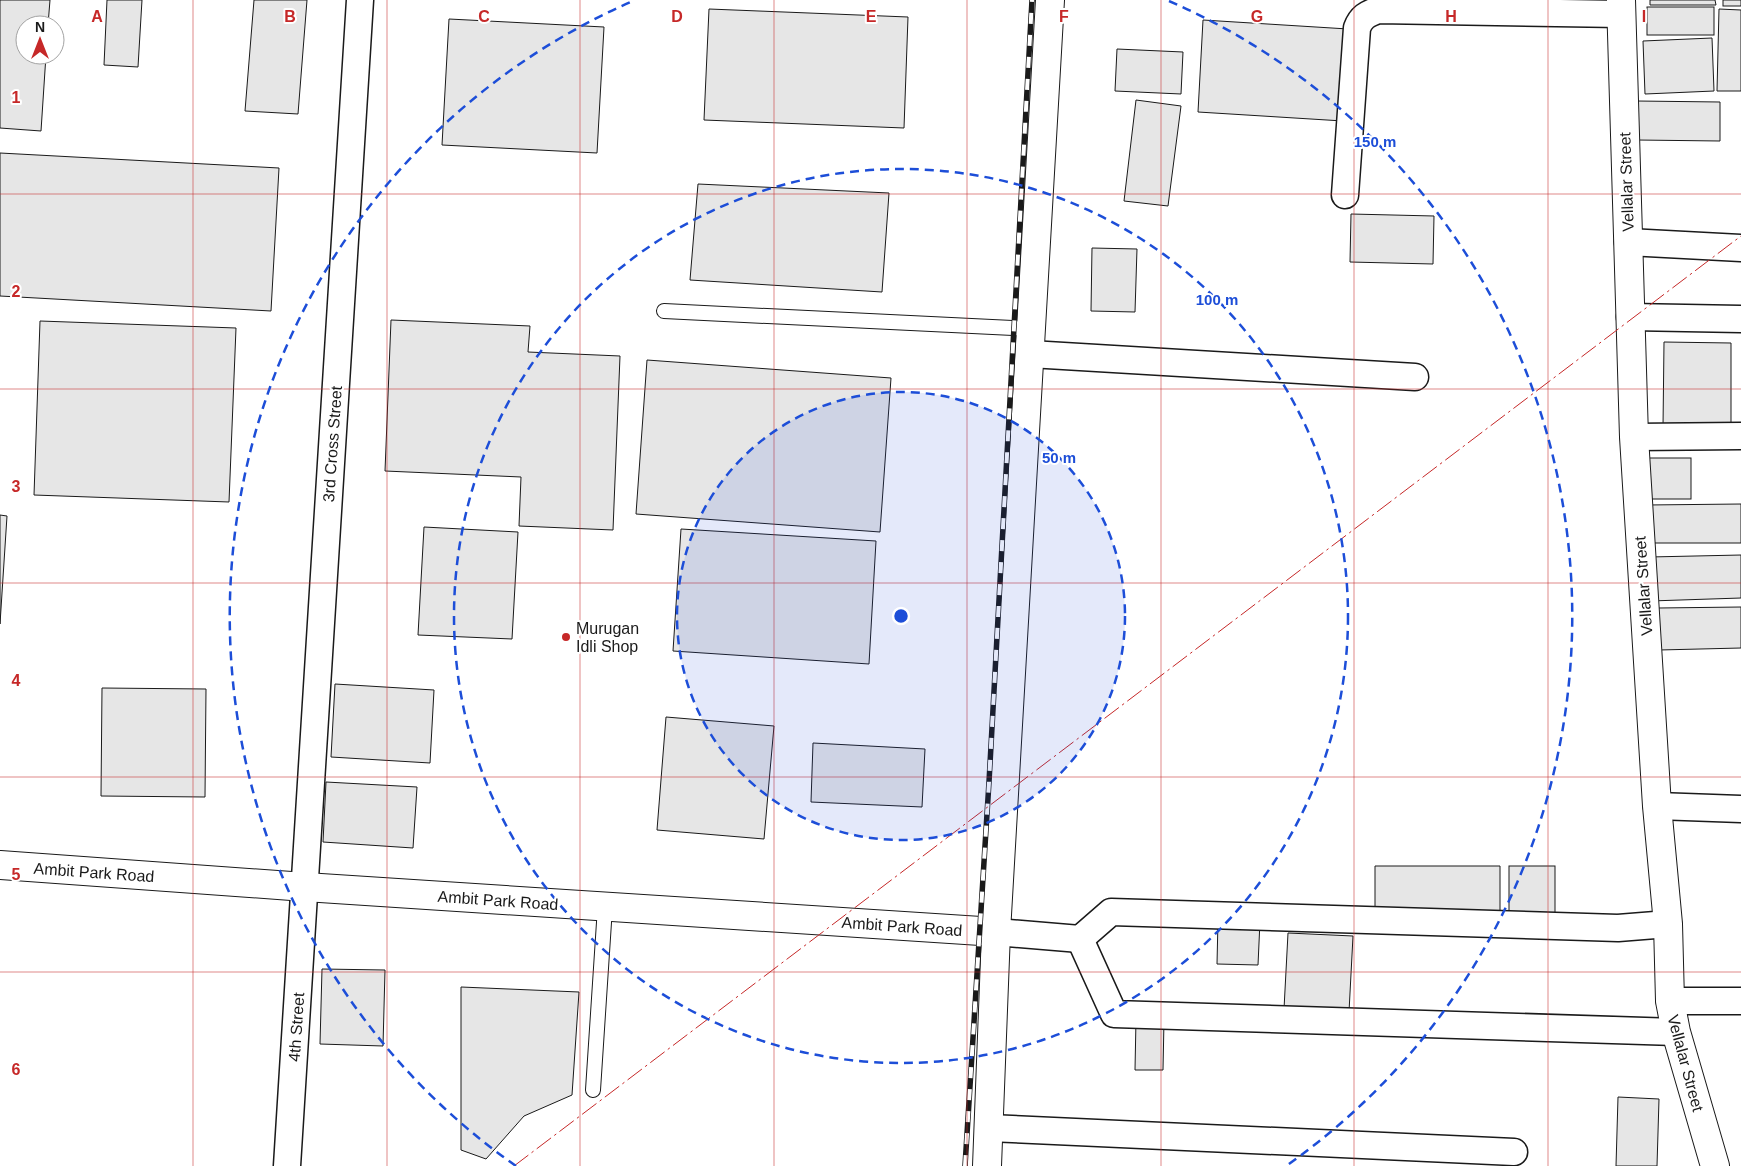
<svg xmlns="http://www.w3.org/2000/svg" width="1741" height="1166" viewBox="0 0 1741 1166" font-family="Arial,sans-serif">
<rect width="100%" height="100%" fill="#fff"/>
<g fill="#e6e6e6" stroke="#1a1a1a">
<polygon points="0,0 50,0 48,25 25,25 25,55 46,55 41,131 0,128"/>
<polygon points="107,0 142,0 138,67 104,65"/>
<polygon points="254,0 307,0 298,114 245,111"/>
<polygon points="1650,0 1715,0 1716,5 1650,5"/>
<rect x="1723" y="0" width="18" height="6"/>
<rect x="1647" y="7" width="67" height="28"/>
<polygon points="709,9 908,17 904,128 704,120"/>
<polygon points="1719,9 1741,10 1741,91 1717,91"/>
<polygon points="449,19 604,27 597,153 442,145"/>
<polygon points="1203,20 1348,29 1343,121 1198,112"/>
<polygon points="1712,38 1714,91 1645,94 1643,41"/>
<polygon points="1117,49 1183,52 1181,94 1115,91"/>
<polygon points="1136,100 1181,106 1168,206 1124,201"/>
<polygon points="1637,101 1720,102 1720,141 1637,140"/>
<polygon points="0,153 279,168 271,311 0,296"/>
<polygon points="698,184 889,193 882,292 690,280"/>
<polygon points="1351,214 1434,216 1433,264 1350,262"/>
<polygon points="1092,248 1137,249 1135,312 1091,311"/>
<polygon points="391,320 530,326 528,352 620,356 613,530 519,526 521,477 385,471"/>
<polygon points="40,321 236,328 229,502 34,495"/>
<polygon points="1664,342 1731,343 1731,427 1663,427"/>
<polygon points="647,360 891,378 880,532 636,514"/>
<rect x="1646" y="458" width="45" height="41"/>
<polygon points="1741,504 1741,543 1646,543 1646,505"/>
<polygon points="0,515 7,516 0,624"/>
<polygon points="424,527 518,532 512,639 418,635"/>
<polygon points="681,529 876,541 869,664 673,651"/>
<polygon points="1741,555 1741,598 1650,601 1649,557"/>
<polygon points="1741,607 1741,648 1659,650 1658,608"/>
<polygon points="335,684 434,690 430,763 331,757"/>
<polygon points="102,688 206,689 205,797 101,796"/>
<polygon points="666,717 774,726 764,839 657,830"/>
<polygon points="813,743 925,749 922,807 811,802"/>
<polygon points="326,782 417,787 413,848 323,842"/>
<polygon points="1375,866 1500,866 1500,914 1375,915"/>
<rect x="1509" y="866" width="46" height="51"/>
<polygon points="1218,920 1260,921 1258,965 1217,964"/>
<polygon points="1288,933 1353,936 1349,1012 1284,1009"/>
<polygon points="322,969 385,970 383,1046 320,1044"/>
<polygon points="461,987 579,992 572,1095 524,1116 486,1159 461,1150"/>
<polygon points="1136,1019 1164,1020 1163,1070 1135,1070"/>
<polygon points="1618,1097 1659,1099 1657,1166 1616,1166"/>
</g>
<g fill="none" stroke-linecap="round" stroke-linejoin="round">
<defs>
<g id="lane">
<polyline points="664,311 1031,329"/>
<polyline points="593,1090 605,907"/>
</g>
<g id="street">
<path d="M1345,195l12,-167c4,-11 10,-14 21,-18l243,4"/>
<polyline points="1628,242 1741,248"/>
<polyline points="1630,317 1741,319"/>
<polyline points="1030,354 1415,377"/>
<polyline points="1634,437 1741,436"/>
<polyline points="1657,806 1741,809"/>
<polyline points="996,932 1080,939 1111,912 1618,928 1668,924"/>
<polyline points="1080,939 1114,1014 1676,1032"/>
<polyline points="1670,1001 1741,1001"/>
<polyline points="989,1128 1514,1152"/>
<polyline points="287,1166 360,0"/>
</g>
<g id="secondary">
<polyline points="1621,0 1634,437 1657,806 1668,924 1670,1001 1676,1032 1715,1166"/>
<polyline points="0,865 305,887 996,932"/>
<polyline points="987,1166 996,932 1050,0"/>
</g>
</defs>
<use href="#lane" stroke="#1a1a1a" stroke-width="16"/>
<use href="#street" stroke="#1a1a1a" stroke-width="29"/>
<use href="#secondary" stroke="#1a1a1a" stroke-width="30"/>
<use href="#lane" stroke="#fff" stroke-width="14"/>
<use href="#street" stroke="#fff" stroke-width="26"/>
<use href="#secondary" stroke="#fff" stroke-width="28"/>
<defs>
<polyline id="rail" points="965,1166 989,782 1032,0"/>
</defs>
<use href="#rail" stroke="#1a1a1a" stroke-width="5.5"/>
<use href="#rail" stroke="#fff" stroke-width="4" stroke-dasharray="11" stroke-linecap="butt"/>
<polyline stroke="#c62828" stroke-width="1" stroke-dasharray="18 4 2.5 4" stroke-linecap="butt" points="514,1166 1741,236"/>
</g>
<path fill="none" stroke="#c62828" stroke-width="1" stroke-opacity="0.55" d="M193,0v1166M387,0v1166M580,0v1166M774,0v1166M967,0v1166M1161,0v1166M1354,0v1166M1548,0v1166M0,194h1741M0,389h1741M0,583h1741M0,777h1741M0,972h1741"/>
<circle cx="901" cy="616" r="224" fill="#1d4ed8" fill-opacity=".12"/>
<g fill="none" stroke="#1d4ed8" stroke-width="2.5" stroke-dasharray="9 6">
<circle cx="901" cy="616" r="224"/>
<circle cx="901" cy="616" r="447"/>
<path d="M516 1166A671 671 0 0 1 633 1M1169 1A671 671 0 0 1 1286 1166"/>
</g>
<circle fill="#c62828" stroke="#fff" stroke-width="2" cx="566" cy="637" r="5"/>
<g text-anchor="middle" stroke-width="4" stroke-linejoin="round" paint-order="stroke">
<g font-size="16" fill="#1a1a1a" stroke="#fff">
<text transform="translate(1626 182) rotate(-92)" y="6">Vellalar Street</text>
<text transform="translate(332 444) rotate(-86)" y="6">3rd Cross Street</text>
<text transform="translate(1643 586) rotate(-94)" y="6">Vellalar Street</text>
<text transform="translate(94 872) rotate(4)" y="6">Ambit Park Road</text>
<text transform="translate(498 900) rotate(4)" y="6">Ambit Park Road</text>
<text transform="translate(902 926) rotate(4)" y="6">Ambit Park Road</text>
<text transform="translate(296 1027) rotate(-86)" y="6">4th Street</text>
<text transform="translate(1686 1063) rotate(75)" y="6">Vellalar Street</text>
</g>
<g font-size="16" fill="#1a1a1a" stroke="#fff" text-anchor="start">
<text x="576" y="634">Murugan<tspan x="576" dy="18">Idli Shop</tspan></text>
</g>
</g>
<g font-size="16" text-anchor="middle" font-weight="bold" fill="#c62828" stroke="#fff" stroke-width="4" stroke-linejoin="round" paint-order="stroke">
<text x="97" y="22">A</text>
<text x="290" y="22">B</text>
<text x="484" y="22">C</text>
<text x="677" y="22">D</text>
<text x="871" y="22">E</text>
<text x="1064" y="22">F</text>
<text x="1257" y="22">G</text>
<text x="1451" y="22">H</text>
<text x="1644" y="22">I</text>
<text x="16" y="103">1</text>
<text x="16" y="297">2</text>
<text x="16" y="492">3</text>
<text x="16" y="686">4</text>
<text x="16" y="880">5</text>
<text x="16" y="1075">6</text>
</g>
<circle cx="901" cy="616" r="8" fill="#1d4ed8" stroke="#fff" stroke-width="2.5"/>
<g font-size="15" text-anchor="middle" font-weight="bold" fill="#1d4ed8" stroke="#fff" stroke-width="4" stroke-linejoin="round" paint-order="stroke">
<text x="1375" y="147">150 m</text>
<text x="1217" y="305">100 m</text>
<text x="1059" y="463">50 m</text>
</g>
<g transform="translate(40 40)"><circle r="24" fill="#ffffff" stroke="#a3a3a3"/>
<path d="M0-4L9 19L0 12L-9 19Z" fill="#c62828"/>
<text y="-8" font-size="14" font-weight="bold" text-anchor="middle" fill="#1a1a1a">N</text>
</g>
</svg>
